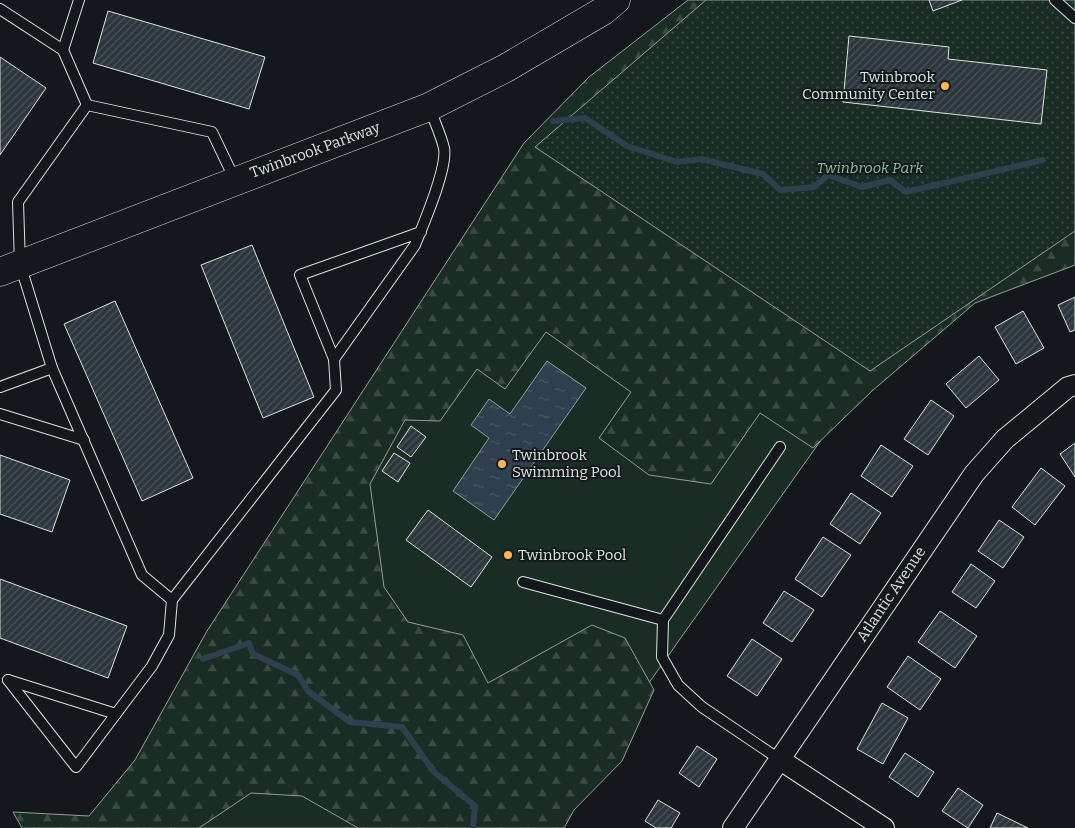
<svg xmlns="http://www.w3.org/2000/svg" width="1075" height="828" viewBox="0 0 1075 828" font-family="Bitter,serif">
<defs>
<pattern id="forest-firs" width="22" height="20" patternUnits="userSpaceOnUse" patternTransform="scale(1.25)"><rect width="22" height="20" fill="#1a2d24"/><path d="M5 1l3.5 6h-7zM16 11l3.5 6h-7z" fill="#3b4b43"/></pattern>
<pattern id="park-dots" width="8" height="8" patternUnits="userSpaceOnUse" patternTransform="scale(1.25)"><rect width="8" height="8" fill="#1a2d24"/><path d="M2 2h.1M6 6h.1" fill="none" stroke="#3b4b43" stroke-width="1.8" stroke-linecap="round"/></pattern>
<pattern id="water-ripples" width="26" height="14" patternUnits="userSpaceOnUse" patternTransform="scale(1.25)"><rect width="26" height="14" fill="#2f3f4d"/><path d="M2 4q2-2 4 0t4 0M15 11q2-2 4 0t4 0" fill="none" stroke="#4c5b66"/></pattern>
<pattern id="building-hatch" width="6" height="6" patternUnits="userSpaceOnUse" patternTransform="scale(1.25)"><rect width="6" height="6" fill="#2c363c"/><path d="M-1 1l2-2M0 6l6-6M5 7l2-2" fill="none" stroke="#4a5358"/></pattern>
</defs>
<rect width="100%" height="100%" fill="#14181c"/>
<polygon fill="#1a2d24" stroke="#939e99" points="535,147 870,371 546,828 176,828"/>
<polygon fill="url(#forest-firs)" stroke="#939e99" points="688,0 913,0 1075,139 1075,265 975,303 872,391 813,448 760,413 711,484 649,475 599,438 631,392 546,332 505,389 477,369 440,421 405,420 370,484 384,587 408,622 463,635 488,683 592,625 625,638 654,690 622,761 574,810 564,828 358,828 302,796 251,793 199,828 22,828 13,812 89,816 135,760 207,631 524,143 589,77"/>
<polygon fill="url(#park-dots)" stroke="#939e99" points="706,0 1075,0 1075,231 870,371 535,147"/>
<polygon fill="url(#water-ripples)" stroke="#939e99" points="547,361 586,388 494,520 453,491 489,438 471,425 489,399 510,414"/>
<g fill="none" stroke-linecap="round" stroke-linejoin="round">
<g stroke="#2f3f4d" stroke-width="6">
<polyline points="553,121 585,118 627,146 677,162 701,159 763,174 780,190 814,187 828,175 862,187 890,180 906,192 1043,160"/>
<polyline points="203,659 249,643 253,654 298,675 308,691 350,722 402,727 434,772 475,806 473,828"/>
</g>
</g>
<g fill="url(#building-hatch)" stroke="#d8e6dc">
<polygon points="929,0 962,0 933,11"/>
<polygon points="108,11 265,57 249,109 93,63"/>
<polygon points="849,36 949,47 948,59 1047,70 1041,124 843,102"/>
<polygon points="0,57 46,88 0,155"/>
<polygon points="252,245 314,397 263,418 201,265"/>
<polygon points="1075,297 1075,330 1070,332 1058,305"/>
<polygon points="115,301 193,478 142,501 64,324"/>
<polygon points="1023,311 1044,348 1016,364 995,327"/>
<polygon points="979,356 999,380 966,408 946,384"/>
<polygon points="931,400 954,416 928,455 904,439"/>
<polygon points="411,426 426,437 411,457 397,447"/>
<polygon points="1075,443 1075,477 1060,454"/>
<polygon points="881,445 913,466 892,497 861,476"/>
<polygon points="394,453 410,463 398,482 382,471"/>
<polygon points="0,455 70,480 52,532 0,514"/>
<polygon points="1041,468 1065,486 1035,525 1012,507"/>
<polygon points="851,493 881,513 860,544 830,524"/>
<polygon points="428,510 492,557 471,587 406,540"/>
<polygon points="999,520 1024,537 1003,568 978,551"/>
<polygon points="823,537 851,555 822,597 795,579"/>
<polygon points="971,564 995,581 976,608 952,592"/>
<polygon points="0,579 127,626 108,678 0,638"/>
<polygon points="784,591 814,610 792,642 763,623"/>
<polygon points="940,611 977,636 955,668 918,642"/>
<polygon points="752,639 782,659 757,696 727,676"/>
<polygon points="908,656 941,679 920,710 887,687"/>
<polygon points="882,703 908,718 883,764 857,749"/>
<polygon points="697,746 717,759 699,787 679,773"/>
<polygon points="905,753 934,772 918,797 889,777"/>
<polygon points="958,788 983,805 968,828 942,811"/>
<polygon points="658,800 680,813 671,828 656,828 645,821"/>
<polygon points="997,813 1028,828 990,828"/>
</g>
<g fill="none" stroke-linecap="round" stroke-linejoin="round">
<defs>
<g id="service">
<polyline points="1055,0 1075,18"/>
<polyline points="0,9 63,50 87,105"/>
<polyline points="63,50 79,0"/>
<path d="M421,232l-121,43 34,84 81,-114c8,-20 33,-77 29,-97 -3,-13 -10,-27 -14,-40"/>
<polyline points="52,368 20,264 18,202 87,105 212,132 235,180"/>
<polyline points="0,387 52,368 142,575 172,600 336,390 334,359"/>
<polyline points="0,414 84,440"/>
<polyline points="523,582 663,620"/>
<polyline points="8,680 76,767 152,666 169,635 172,600"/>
<polyline points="8,680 116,714"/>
<polyline points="779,759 702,707 678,685 662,657 663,620 780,447"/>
</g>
<g id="minor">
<polyline points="779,759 884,828"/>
<polyline points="733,828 974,474 1005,439 1068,387 1075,385"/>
</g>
<polyline id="secondary" points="0,272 429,107 506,68 603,11 616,0"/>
</defs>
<use href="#service" stroke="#d8e6dc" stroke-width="12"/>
<use href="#minor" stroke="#d8e6dc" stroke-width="22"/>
<use href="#secondary" stroke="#d8e6dc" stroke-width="29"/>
<use href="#service" stroke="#14181c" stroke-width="10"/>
<use href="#minor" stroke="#14181c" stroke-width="20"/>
<use href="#secondary" stroke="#14181c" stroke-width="28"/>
</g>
<g fill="#ffb74d" stroke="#14181c" stroke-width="2">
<circle cx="945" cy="86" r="5"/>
<circle cx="502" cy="464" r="5"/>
<circle cx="508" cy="555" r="5"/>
</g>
<g text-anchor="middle" stroke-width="4" stroke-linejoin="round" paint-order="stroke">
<g font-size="15" fill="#d8e6dc" stroke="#14181c" text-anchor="start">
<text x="935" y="82" text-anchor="end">Twinbrook<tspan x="935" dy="17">Community Center</tspan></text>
<text x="512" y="460">Twinbrook<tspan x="512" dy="17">Swimming Pool</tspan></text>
<text x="518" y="560">Twinbrook Pool</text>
</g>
<g font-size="15" fill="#d8e6dc" stroke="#14181c">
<text transform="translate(315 150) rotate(-20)" y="5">Twinbrook Parkway</text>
<text transform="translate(891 594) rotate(-56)" y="5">Atlantic Avenue</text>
</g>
<g font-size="15" font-style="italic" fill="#8ac095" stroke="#14181c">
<text x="870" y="173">Twinbrook Park</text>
</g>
</g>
</svg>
